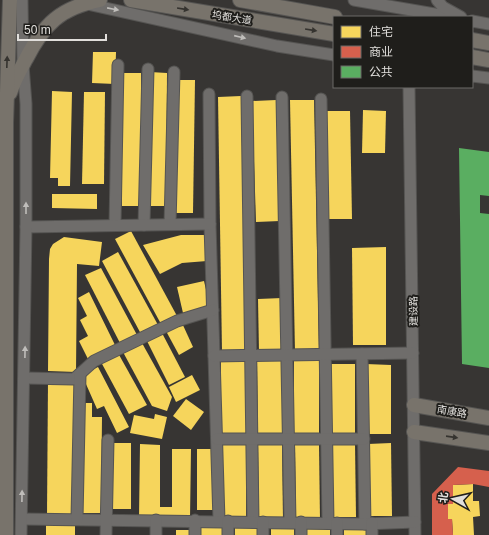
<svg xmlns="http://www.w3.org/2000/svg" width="489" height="535" viewBox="0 0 489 535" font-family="Helvetica,'Noto Sans SC',sans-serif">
<rect width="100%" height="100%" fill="#373533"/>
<g fill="#f6d55c">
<polygon points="93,52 116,52 115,84 92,83"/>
<polygon points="150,72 167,73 166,206 148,206"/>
<rect x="122" y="73" width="19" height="133"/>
<polygon points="177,80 195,80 193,213 175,213"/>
<polygon points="52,91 72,92 70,186 58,186 58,178 50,178"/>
<polygon points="84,92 105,92 104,184 82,184"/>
<polygon points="241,96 246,352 222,352 218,97"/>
<polygon points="276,100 280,221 256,222 252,101"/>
<polygon points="290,100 314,100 319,352 295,352"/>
<polygon points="363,110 386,111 385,153 362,153"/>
<polygon points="326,111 350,111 352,219 328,219"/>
<polygon points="52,194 97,194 97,209 52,208"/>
<polygon points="131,231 177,316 161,324 115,239"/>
<polygon points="181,235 207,235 207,261 182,263 160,274 143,245"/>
<polygon points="64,237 102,242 99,266 77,264 76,372 48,371 49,259 50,249 53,244"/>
<polygon points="386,247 386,345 353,345 352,248"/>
<polygon points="118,252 158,325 141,334 102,261"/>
<polygon points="101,268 137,335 120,343 85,275"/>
<polygon points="204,281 210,307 183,313 177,287"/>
<polygon points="89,292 115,345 88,359 79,341 88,336 80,320 87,316 78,298"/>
<polygon points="282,298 283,351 259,352 258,299"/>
<polygon points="182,323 193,347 179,355 166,331"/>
<polygon points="162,333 185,377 169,385 147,341"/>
<polygon points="142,343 172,397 167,411 152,406 123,352"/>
<polygon points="118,353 147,405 129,414 101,362"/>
<rect x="221" y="360" width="25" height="74"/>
<polygon points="257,360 282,360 282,434 258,434"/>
<rect x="294" y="361" width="25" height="74"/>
<rect x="331" y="364" width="24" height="71"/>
<polygon points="366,364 391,365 391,434 367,434"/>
<polygon points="98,367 129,427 117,433 104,406 97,409 82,375"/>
<polygon points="192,375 200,390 176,402 169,387"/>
<polygon points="48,381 75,383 74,516 47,516"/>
<polygon points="186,399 204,412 191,430 173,416"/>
<polygon points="82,403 92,403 92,417 102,417 101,513 81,513"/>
<polygon points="155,414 167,417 162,439 130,433 134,415 154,419"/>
<rect x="112" y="443" width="19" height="66"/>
<polygon points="391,443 392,516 368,516 368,444"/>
<polygon points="140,444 160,445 160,507 172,507 172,449 191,449 190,519 139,519"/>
<polygon points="221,444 246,444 246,520 222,520"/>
<polygon points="319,444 320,520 296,521 295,445"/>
<polygon points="331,444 355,444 356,517 332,517"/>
<polygon points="258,445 282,445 283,521 259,521"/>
<rect x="197" y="449" width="18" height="61"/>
<polygon points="473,484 473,501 479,501 480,516 473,517 474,535 453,535 452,519 448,519 448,504 453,504 453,485"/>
<rect x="46" y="522" width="29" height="13"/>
<rect x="201" y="527" width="21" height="8"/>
<rect x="235" y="528" width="23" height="7"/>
<rect x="271" y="529" width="23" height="6"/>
<rect x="307" y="529" width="23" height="6"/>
<rect x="344" y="529" width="22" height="6"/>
<rect x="176" y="530" width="18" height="5"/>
</g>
<polygon fill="#d6604d" points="458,467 489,471 489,487 473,484 453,485 453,504 448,504 448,519 452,519 453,535 432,535 432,494"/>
<polygon fill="#5aae61" points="459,148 489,152 489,196 480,195 480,213 489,214 489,368 462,364"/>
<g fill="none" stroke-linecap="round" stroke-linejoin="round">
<defs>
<g id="minor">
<polyline points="354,0 452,17"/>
<polyline points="437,0 443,7 461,17"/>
<polyline points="87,4 277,46 334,55"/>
<polyline points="472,21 489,24"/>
<polyline points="472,76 489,78"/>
<polyline points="409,87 415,535"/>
<polyline points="209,94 210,224 219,521"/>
<polyline points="247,96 253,522"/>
<polyline points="282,97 290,522"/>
<polyline points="321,99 328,523"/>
<polyline points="170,224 174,72"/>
<polyline points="115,225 118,65"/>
<polyline points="144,225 148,69"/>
<polyline points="26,227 210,224"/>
<polyline points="362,354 365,524"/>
<polyline points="214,356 413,353"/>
<polyline points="25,378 74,379 94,361 177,321 213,310"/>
<polyline points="217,439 364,439"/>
<polyline points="22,519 365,524 415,522"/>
<polyline points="77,519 80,374"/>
<polyline points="156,520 156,535"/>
<polyline points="195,520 195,535"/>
<polyline points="372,523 372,535"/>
<polyline points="21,535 26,227 26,104 23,65 22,0"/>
<polyline points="106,535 108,440"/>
<polyline points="228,535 228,521"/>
<polyline points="263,535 263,522"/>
<polyline points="301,535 301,522"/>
<polyline points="337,535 337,523"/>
</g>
<g id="major">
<polyline points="131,0 334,34"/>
<polyline points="240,0 335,17"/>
<polyline points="472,40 489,43"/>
<polyline points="472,57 489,60"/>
<path d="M10,93c4,-13 10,-23 16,-34 18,-35 34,-51 74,-59"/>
<polyline points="414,405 489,418"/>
<polyline points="414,432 489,443"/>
<polyline points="6,535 6,123 10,0"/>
</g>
</defs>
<use href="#minor" stroke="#555452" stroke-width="13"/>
<use href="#major" stroke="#555452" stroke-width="16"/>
<use href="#minor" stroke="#6f6d6b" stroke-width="11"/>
<use href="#major" stroke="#78736b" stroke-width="14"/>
</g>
<defs><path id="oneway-solid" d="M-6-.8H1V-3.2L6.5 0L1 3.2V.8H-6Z"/></defs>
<g fill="#bfbdba">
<use href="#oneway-solid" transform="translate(113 9) rotate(11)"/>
<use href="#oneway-solid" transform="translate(240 37) rotate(13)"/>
<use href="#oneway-solid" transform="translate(26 208) rotate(-90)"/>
<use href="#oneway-solid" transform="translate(25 352) rotate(-89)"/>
<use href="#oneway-solid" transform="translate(22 496) rotate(-89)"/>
</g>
<g fill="#35332f">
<use href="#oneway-solid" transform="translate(183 9) rotate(9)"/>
<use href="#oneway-solid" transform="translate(311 30) rotate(9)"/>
<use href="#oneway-solid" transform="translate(7 62) rotate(-88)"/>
<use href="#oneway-solid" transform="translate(452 437) rotate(8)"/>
</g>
<g text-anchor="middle" stroke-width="4" stroke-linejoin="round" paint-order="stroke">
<g font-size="10" fill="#e1dfdc" stroke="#1f1e1b">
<text transform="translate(232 17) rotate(9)" y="4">坞都大道</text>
<text transform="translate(413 311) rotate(-91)" y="4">建设路</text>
<text transform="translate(452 411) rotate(10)" y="4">南康路</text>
</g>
</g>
<rect x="333" y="16" width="140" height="72" fill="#1f1e1b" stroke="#6d6b68"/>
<rect x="341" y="26" width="20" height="12" fill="#f6d55c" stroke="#6d6b68"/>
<text x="369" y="36" font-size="12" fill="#e1dfdc">住宅</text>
<rect x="341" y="46" width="20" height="12" fill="#d6604d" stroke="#6d6b68"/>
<text x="369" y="56" font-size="12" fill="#e1dfdc">商业</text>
<rect x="341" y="66" width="20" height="12" fill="#5aae61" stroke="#6d6b68"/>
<text x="369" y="76" font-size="12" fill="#e1dfdc">公共</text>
<g transform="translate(453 499) rotate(278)" stroke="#1f1e1b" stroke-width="3" paint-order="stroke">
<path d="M0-3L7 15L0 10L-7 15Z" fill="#e1dfdc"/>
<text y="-6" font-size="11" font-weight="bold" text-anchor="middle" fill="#e1dfdc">北</text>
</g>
<path d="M18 34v6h88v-6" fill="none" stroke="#e1dfdc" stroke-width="2"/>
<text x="24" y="34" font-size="12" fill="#e1dfdc" stroke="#1f1e1b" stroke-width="3" paint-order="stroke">50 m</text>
</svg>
